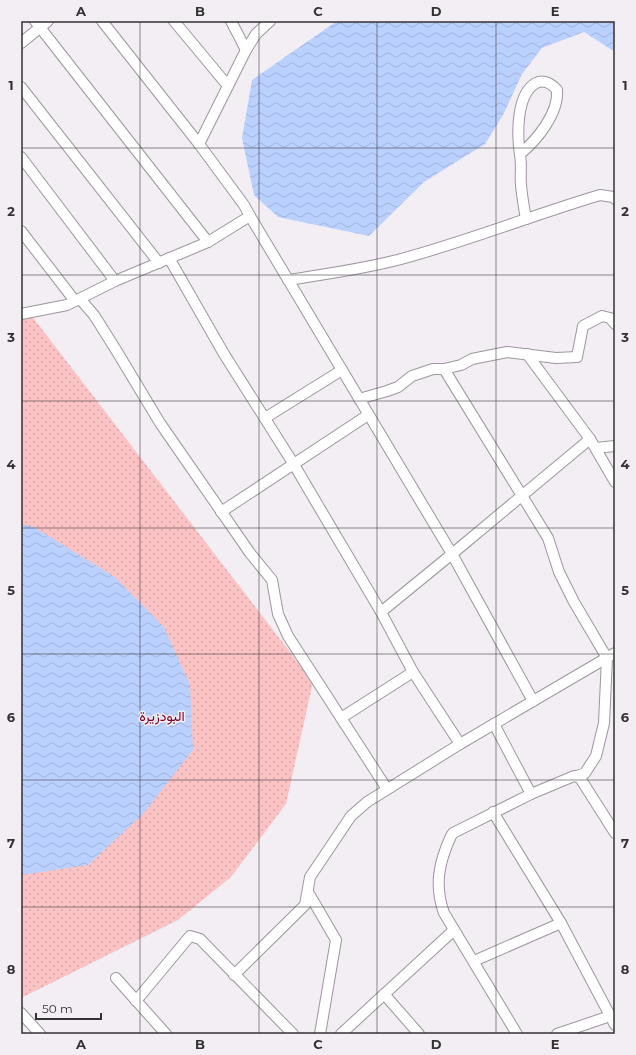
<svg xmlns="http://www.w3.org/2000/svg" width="636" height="1055" viewBox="0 0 636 1055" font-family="Montserrat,Vazirmatn,sans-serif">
<defs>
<pattern id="park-dots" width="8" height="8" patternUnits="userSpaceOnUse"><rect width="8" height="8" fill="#fcc3c5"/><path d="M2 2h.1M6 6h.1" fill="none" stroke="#d8a8aa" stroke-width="1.8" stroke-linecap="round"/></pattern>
<pattern id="water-waves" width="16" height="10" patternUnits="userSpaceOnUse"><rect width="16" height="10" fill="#bad0ff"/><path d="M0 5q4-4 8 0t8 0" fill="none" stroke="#a0b3db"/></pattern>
</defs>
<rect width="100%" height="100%" fill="#f3eef4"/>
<polygon fill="url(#park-dots)" points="31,315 313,682 286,804 231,877 178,920 21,998 21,317"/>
<g fill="url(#water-waves)">
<polygon points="337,21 615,21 615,52 584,32 542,48 522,74 503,115 485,144 424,182 369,236 278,217 254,195 242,138 252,80"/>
<polygon points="21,524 34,527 115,577 164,627 190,685 193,750 143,814 88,865 21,875"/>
</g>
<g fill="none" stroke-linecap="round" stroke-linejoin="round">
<defs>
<g id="minor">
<polyline points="35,21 208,242"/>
<polyline points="174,21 228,86"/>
<polyline points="231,21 246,50"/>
<polyline points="21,43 48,21"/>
<polyline points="21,87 159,263"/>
<polyline points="199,144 246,50 256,34 270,21"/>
<path d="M520,154c17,-14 39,-41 37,-64 -5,-6 -13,-11 -21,-7 -20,11 -19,52 -16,72 2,10 0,20 1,30 1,12 3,23 5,34"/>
<polyline points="21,157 115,281"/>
<polyline points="250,216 452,554 533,701"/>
<polyline points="21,231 75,301"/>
<polyline points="169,258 224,354 293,463 381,612 413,672 460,744"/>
<path d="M288,280c38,-6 76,-11 113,-21 67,-18 132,-44 199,-64l13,2 2,2"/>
<polyline points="80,299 94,315 116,350 160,423 250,553 272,580 278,614 288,636 387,789"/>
<polyline points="21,314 67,305 115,281 208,242 250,216 244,205 199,144 102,21"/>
<polyline points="527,354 590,439 615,482"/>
<polyline points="444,369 548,538 559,572 574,602 607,658 604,723 596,756 585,773 577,776"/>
<polyline points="359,399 387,391 398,387 412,376 433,369 444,369 461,365 472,359 507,352 556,358 577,357 583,326 602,316 610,318 615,324"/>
<polyline points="265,418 342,370"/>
<polyline points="596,448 615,446"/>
<polyline points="221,512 368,415"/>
<polyline points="381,612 452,554 590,439"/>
<polyline points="341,718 413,672"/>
<polyline points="494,724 531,794"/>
<polyline points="493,812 561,923 615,1025"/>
<polyline points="308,892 336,940 320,1034"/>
<polyline points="474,961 561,923"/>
<polyline points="234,975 305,905 310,877 351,816 367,802 460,744 615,653"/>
<polyline points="116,978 166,1034"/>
<polyline points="384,994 419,1034"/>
<polyline points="136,1001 190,936 200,939 293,1034"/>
<polyline points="21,1013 40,1034"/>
<polyline points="341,1034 454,930"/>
<path d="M517,1034l-73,-121c-10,-28 -5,-51 7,-77l2,-3 78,-39 43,-18 6,2 35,55"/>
<polyline points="557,1034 610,1016"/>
</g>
</defs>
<use href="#minor" stroke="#9b979c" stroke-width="12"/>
<use href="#minor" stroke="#fff" stroke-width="10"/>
</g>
<path fill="none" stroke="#333133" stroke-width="1" stroke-opacity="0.55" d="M140,21v1013M259,21v1013M377,21v1013M496,21v1013M21,148h594M21,275h594M21,401h594M21,528h594M21,654h594M21,780h594M21,907h594"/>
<g text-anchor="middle" stroke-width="3" stroke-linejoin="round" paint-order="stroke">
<g font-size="14" fill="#780021" stroke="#f3eef4">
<text x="162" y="721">البودزيرة</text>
</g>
</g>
<rect width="636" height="1055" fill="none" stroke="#f3eef4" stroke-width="44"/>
<path d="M36 1013v6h65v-6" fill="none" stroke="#333133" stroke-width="2"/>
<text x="42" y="1013" font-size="12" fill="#333133" stroke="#f3eef4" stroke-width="3" paint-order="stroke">50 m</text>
<rect x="22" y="22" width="592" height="1011" fill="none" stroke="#333133" stroke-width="1.5"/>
<g font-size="13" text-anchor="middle" font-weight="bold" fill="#333133">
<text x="81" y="16">A</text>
<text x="200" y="16">B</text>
<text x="318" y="16">C</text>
<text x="436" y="16">D</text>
<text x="555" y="16">E</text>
<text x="11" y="90">1</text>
<text x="625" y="90">1</text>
<text x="11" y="216">2</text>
<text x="625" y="216">2</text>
<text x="11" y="342">3</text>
<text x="625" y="342">3</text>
<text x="11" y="469">4</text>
<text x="625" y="469">4</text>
<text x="11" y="595">5</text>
<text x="625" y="595">5</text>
<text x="11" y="722">6</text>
<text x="625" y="722">6</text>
<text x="11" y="848">7</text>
<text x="625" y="848">7</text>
<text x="11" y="974">8</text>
<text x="625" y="974">8</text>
<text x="81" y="1049">A</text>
<text x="200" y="1049">B</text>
<text x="318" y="1049">C</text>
<text x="436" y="1049">D</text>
<text x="555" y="1049">E</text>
</g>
</svg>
